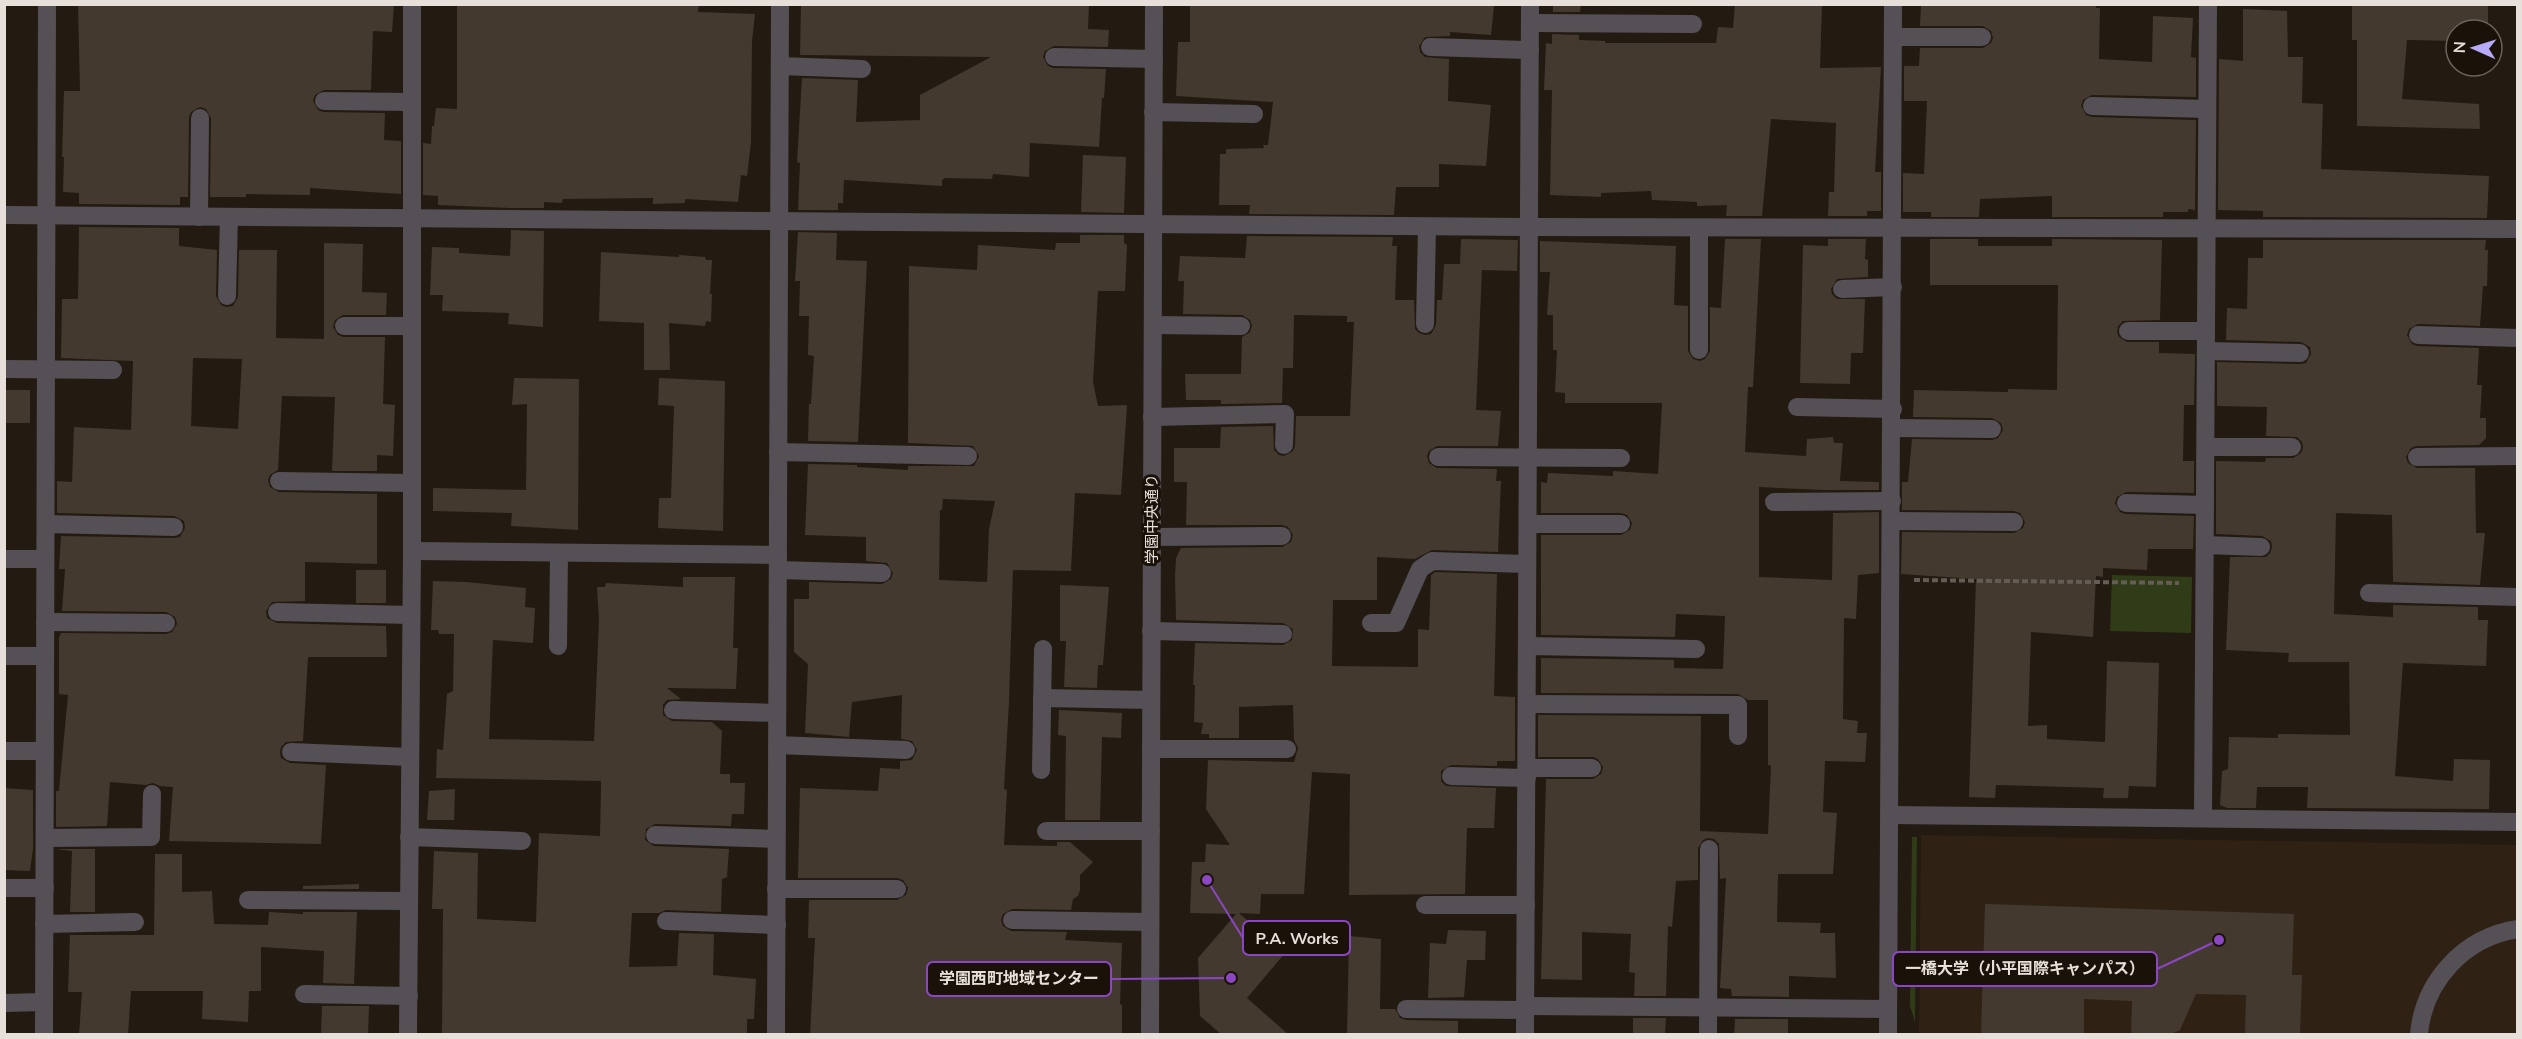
<svg xmlns="http://www.w3.org/2000/svg" width="2522" height="1039" viewBox="0 0 2522 1039" font-family="'Nunito Sans','Noto Sans JP',sans-serif">
<rect width="100%" height="100%" fill="#231a11"/>
<polygon fill="#2f2113" points="1921,835 2517,845 2517,1034 1919,1034"/>
<g fill="#303c17">
<polygon points="2112,575 2192,577 2191,633 2110,631"/>
<polygon points="1912,837 1917,837 1915,1022 1910,1006"/>
</g>
<g fill="#44392f" fill-rule="evenodd">
<polygon points="78,4 394,4 392,32 373,31 371,90 324,90 315,95 313,101 318,110 323,112 385,113 384,140 401,141 401,194 310,188 310,195 246,194 246,197 210,197 211,118 206,109 200,107 191,112 189,117 188,197 180,197 180,205 79,204 79,193 63,192 64,157 62,157 64,91 80,91"/>
<polygon points="457,4 699,4 698,12 755,14 752,41 751,142 747,176 741,175 738,202 685,199 685,203 653,204 653,198 563,199 562,203 544,202 544,208 511,208 438,205 438,196 423,195 423,143 431,144 432,126 434,126 436,108 457,109"/>
<polygon points="801,4 1089,4 1088,29 1109,30 1108,47 1054,46 1045,51 1043,57 1048,66 1053,68 1106,69 1104,98 1102,98 1099,147 1030,143 1029,177 993,174 992,179 945,178 942,180 942,186 844,180 843,203 838,203 838,210 798,210 800,163 797,162 802,78 858,80 856,122 920,120 920,95 991,57 800,55"/>
<polygon points="1190,4 1494,6 1491,35 1450,32 1450,36 1425,37 1419,46 1420,52 1425,57 1449,59 1448,101 1491,105 1486,166 1439,164 1439,187 1396,187 1394,215 1249,214 1250,205 1219,205 1220,154 1226,154 1226,149 1264,148 1263,145 1268,145 1273,102 1176,96 1178,42 1190,42"/>
<polygon points="1553,4 1581,4 1580,12 1553,12"/>
<polygon points="1735,4 1822,4 1820,68 1881,67 1875,172 1881,172 1881,211 1867,211 1867,216 1828,216 1829,192 1834,192 1836,123 1771,119 1762,216 1726,216 1727,205 1697,206 1697,202 1652,200 1651,191 1601,193 1601,197 1550,195 1552,90 1544,90 1546,43 1552,44 1552,34 1579,35 1579,40 1605,41 1605,43 1716,43 1718,27 1733,28"/>
<polygon points="1921,4 2096,4 2096,8 2100,8 2099,59 2152,62 2153,16 2193,18 2191,57 2196,58 2196,97 2092,95 2083,100 2081,106 2086,115 2092,117 2196,120 2195,210 2188,209 2188,212 2163,212 2163,217 2052,217 2052,196 1980,199 1979,217 1931,217 1931,212 1903,212 1903,173 1924,174 1927,101 1904,101 1904,66 1919,66 1920,48 1983,48 1991,43 1993,38 1991,31 1983,26 1920,26"/>
<polygon points="2352,4 2488,4 2488,30 2456,30 2456,41 2407,40 2402,99 2479,104 2480,129 2357,126 2357,40 2352,40"/>
<polygon points="2243,9 2287,11 2288,57 2303,57 2302,103 2323,104 2321,169 2489,176 2487,218 2263,217 2263,211 2218,210 2219,59 2243,61"/>
<polygon points="1083,155 1126,157 1124,213 1081,212"/>
<path d="M79,227l100,1v18l38,4 -1,46 5,9 5,2 7,-1 5,-9 1,-47h38l-1,88 48,1v-96l39,1 -1,48 25,1 -1,22h-43l-8,5 -2,7 5,8 5,2h42l-2,67 12,1 -2,51 -16,-1v16h-45l3,-74 -53,-1 -4,74 -8,5 -2,5 2,7 9,5 98,2v70l-72,-2v39l-33,1 -6,9 1,7 10,5 109,3 1,31h-79l-5,84 -17,1 -5,5 -1,5 1,6 9,5 36,2 -5,79 -152,-3 4,-54 -13,-1 -7,-3 -7,2 -36,-3 -3,44 -51,1v-36h3l9,-96 -9,-1v-56l2,-5 105,1 6,-2 5,-8 -2,-7 -9,-5 -104,-1 3,-42h-6l2,-33 113,2 6,-1 5,-9 -1,-7 -10,-5 -117,-3v-32l15,1 2,-55 57,3 2,-69 -72,-3 1,-59h16zM193,358l49,1 -4,70 -47,-3z"/>
<polygon points="511,230 544,231 543,327 508,324 509,313 442,311 443,295 430,295 432,247 459,248 459,253 510,256"/>
<polygon points="798,232 837,233 836,260 867,261 858,442 808,441 809,404 811,404 814,356 808,355 809,316 799,316 800,281 795,281"/>
<path d="M1080,235h44v8l3,2 -2,46h-27l-5,91 5,24 29,-1 -6,90 -46,-2 -4,78 -58,-1 -4,132 -5,87 3,1 -3,55 53,1v-4h13l23,20 -13,13v15l-2,6 -5,3 -2,11 -59,-1 -9,5 -2,6 2,6 8,5 56,1 -2,8 57,3 -2,61 2,1v30h-312l5,-97h-7l1,-38h88l9,-5 2,-7 -5,-8 -6,-2h-99l2,-90 78,3 2,-23 20,1v-8l12,-1 5,-10 -5,-9 -11,-2 1,-44 -50,7 -3,35 -44,-4 3,-69 -14,-12v-53h15v-17l73,2 9,-5 2,-6 -6,-10 -21,-2v-24l-61,-2 3,-71 49,1v2l51,3v-4h66l5,-10 -6,-10 -65,-3 1,-177 68,4 1,-25 77,5 1,-7h24zM943,499l52,2 -6,28 -2,53 -48,-2 1,-70h2z"/>
<polygon points="1247,236 1393,237 1392,246 1397,246 1395,300 1414,300 1415,329 1419,333 1425,335 1431,334 1436,325 1437,300 1442,300 1444,264 1460,264 1461,239 1518,240 1517,271 1482,270 1476,410 1501,411 1498,446 1437,446 1429,451 1427,456 1429,463 1437,468 1497,469 1496,481 1501,481 1498,552 1432,550 1415,559 1377,557 1377,600 1333,600 1332,666 1418,667 1418,629 1429,630 1431,575 1435,572 1497,574 1494,696 1515,697 1515,761 1497,761 1497,766 1451,765 1441,771 1441,781 1446,786 1496,788 1494,828 1467,828 1465,894 1349,895 1350,774 1312,772 1304,894 1261,894 1260,914 1239,913 1285,953 1247,998 1289,1035 1222,1035 1200,1016 1198,958 1236,914 1190,913 1192,862 1205,862 1206,844 1230,845 1206,809 1208,760 1294,762 1298,748 1294,740 1293,705 1239,707 1239,738 1209,738 1209,734 1201,734 1203,723 1194,722 1195,685 1193,685 1195,643 1283,645 1292,640 1293,629 1283,623 1176,620 1175,576 1176,558 1181,548 1282,547 1291,542 1293,535 1288,527 1282,525 1186,525 1187,482 1174,482 1174,448 1220,448 1221,427 1273,426 1274,450 1279,455 1284,456 1293,451 1295,446 1296,416 1350,416 1354,322 1347,322 1347,316 1294,315 1293,368 1283,368 1282,403 1221,404 1221,400 1186,400 1185,374 1241,374 1242,337 1250,332 1252,326 1250,320 1242,315 1183,314 1184,281 1178,281 1180,256 1245,258"/>
<polygon points="1725,239 1761,239 1753,387 1748,387 1745,452 1806,456 1807,439 1833,437 1834,443 1843,443 1840,481 1879,482 1879,490 1824,490 1759,487 1759,577 1832,580 1833,513 1879,512 1879,573 1858,575 1856,619 1844,618 1843,719 1858,721 1857,733 1867,733 1865,762 1825,761 1823,812 1837,813 1833,874 1778,874 1777,922 1821,923 1820,933 1835,933 1836,978 1789,976 1789,997 1732,996 1731,989 1720,988 1726,878 1720,879 1719,844 1714,839 1708,838 1703,840 1698,848 1698,880 1676,881 1672,927 1668,926 1666,996 1634,996 1635,973 1629,972 1631,934 1582,932 1582,980 1541,979 1546,779 1593,779 1601,774 1603,767 1598,759 1593,757 1538,757 1538,715 1701,716 1700,831 1768,834 1771,766 1768,765 1768,700 1748,700 1738,694 1541,693 1541,658 1674,660 1674,668 1723,669 1725,616 1676,614 1675,637 1541,635 1541,535 1621,535 1630,530 1632,523 1627,515 1621,513 1541,513 1541,482 1547,483 1548,473 1613,476 1613,471 1658,474 1662,403 1565,403 1565,393 1555,392 1557,350 1553,350 1553,315 1547,315 1550,272 1540,272 1540,241 1676,246 1674,305 1688,306 1688,351 1693,359 1700,361 1705,359 1710,351 1710,307 1721,308"/>
<polygon points="1828,239 1866,239 1865,259 1868,260 1868,277 1837,279 1831,289 1832,294 1837,299 1865,299 1863,353 1851,353 1850,384 1800,383 1803,245 1828,246"/>
<polygon points="1930,239 1978,239 1978,246 2052,246 2052,239 2162,240 2160,320 2123,321 2118,326 2117,332 2119,337 2127,342 2159,342 2159,353 2195,354 2194,405 2184,405 2183,461 2194,461 2194,493 2126,492 2117,497 2115,503 2120,512 2125,514 2194,516 2193,549 2148,549 2147,570 2103,568 2103,577 2096,576 2093,637 2031,632 2028,726 2047,725 2047,739 2105,742 2107,661 2159,663 2156,787 2129,786 2128,798 2103,798 2104,788 1996,785 1995,798 1969,797 1976,579 1901,574 1902,532 2014,533 2023,528 2025,522 2020,513 2014,511 1902,510 1902,482 1908,482 1912,439 1992,440 1998,438 2003,430 2001,423 1992,418 1913,417 1914,390 2008,392 2008,389 2057,390 2058,285 1930,285"/>
<polygon points="2263,240 2486,240 2485,250 2488,250 2487,286 2483,286 2480,326 2418,324 2409,329 2407,335 2412,344 2417,346 2479,348 2477,385 2482,385 2480,418 2486,418 2486,438 2479,445 2416,446 2411,448 2406,457 2408,463 2417,468 2475,468 2476,533 2485,533 2480,585 2393,582 2392,515 2336,513 2334,614 2393,617 2393,605 2478,607 2478,620 2488,620 2486,666 2403,663 2395,776 2453,781 2454,759 2490,760 2489,809 2307,808 2308,787 2257,787 2256,808 2227,808 2220,805 2222,771 2228,769 2229,737 2278,738 2278,734 2350,735 2349,662 2288,662 2289,653 2226,650 2230,557 2266,557 2270,553 2272,547 2271,541 2262,536 2216,534 2216,461 2265,462 2266,458 2293,458 2301,453 2303,448 2302,442 2297,437 2266,436 2267,407 2217,406 2217,362 2300,364 2306,363 2311,354 2310,347 2301,342 2226,340 2227,308 2247,309 2248,258 2263,258"/>
<polygon points="601,252 679,257 679,255 705,257 706,260 712,260 710,294 712,294 711,322 706,321 705,326 669,323 670,370 644,370 644,323 599,321"/>
<polygon points="514,378 579,379 578,530 511,526 512,513 433,511 433,488 526,490 527,404 512,405"/>
<polygon points="659,378 725,381 723,531 658,528 659,498 671,498 674,406 658,405"/>
<rect x="4" y="390" width="26" height="33"/>
<rect x="356" y="570" width="30" height="33"/>
<polygon points="683,577 735,577 733,648 738,648 736,689 667,688 681,699 667,700 663,705 663,715 672,721 712,722 722,731 720,774 730,774 730,783 745,783 744,814 732,814 731,826 655,824 646,829 645,840 654,846 729,849 727,877 722,879 721,912 666,910 659,913 632,913 629,967 677,966 679,933 714,934 713,975 756,979 754,1019 747,1019 747,1035 442,1035 443,909 432,909 434,851 478,853 477,919 536,922 539,833 600,836 601,788 601,781 436,778 437,749 443,750 447,694 453,691 454,634 439,634 438,630 431,630 433,581 466,582 526,588 525,607 535,608 533,643 493,640 489,739 594,741 599,619 597,587 605,587 606,583 683,587"/>
<polygon points="1060,585 1109,587 1103,665 1098,665 1097,688 1064,687 1066,641 1060,641"/>
<polygon points="1059,710 1122,713 1121,738 1102,737 1100,820 1065,820 1066,736 1058,735"/>
<polygon points="4,788 33,790 33,849 30,871 4,870"/>
<polygon points="455,789 454,820 427,820 429,791"/>
<polygon points="56,849 95,849 95,912 70,912 72,851"/>
<polygon points="155,854 182,854 182,892 212,891 214,924 268,925 269,912 303,914 303,912 357,912 354,984 323,983 324,951 261,947 261,991 249,991 248,1022 202,1019 203,991 131,991 128,1035 79,1035 82,992 68,992 70,935 154,935"/>
<polygon points="359,884 359,889 303,889 303,886"/>
<polygon points="1985,904 2294,914 2292,975 2302,975 2300,1035 2245,1035 2246,995 2196,994 2180,1030 2169,1035 2131,1035 2132,1001 2084,999 2084,1035 1981,1035"/>
<polygon points="1448,930 1486,931 1485,960 1467,960 1464,997 1428,998 1430,943 1446,944"/>
<polygon points="1349,936 1381,939 1380,1009 1395,1009 1400,1018 1406,1020 1458,1021 1458,1035 1347,1035"/>
<polygon points="322,1006 369,1006 368,1035 321,1035"/>
<polygon points="1633,1018 1666,1018 1665,1035 1633,1035"/>
<polygon points="1735,1019 1788,1019 1788,1035 1734,1035"/>
</g>
<g fill="none" stroke-linecap="round" stroke-linejoin="round">
<polyline stroke="#655d55" stroke-width="4" stroke-dasharray="6 3" stroke-linecap="butt" points="1914,580 2179,583"/>
<g stroke="#545056" stroke-width="18">
<polyline points="1530,23 1693,24"/>
<polyline points="1893,37 1982,37"/>
<polyline points="1430,47 1530,50"/>
<polyline points="1054,57 1154,59"/>
<polyline points="780,66 862,69"/>
<polyline points="324,101 412,102"/>
<polyline points="2092,106 2207,109"/>
<polyline points="1153,112 1254,114"/>
<polyline points="4,215 1529,227 2518,229"/>
<polyline points="199,217 200,118"/>
<polyline points="1842,289 1893,287"/>
<polyline points="227,296 229,217"/>
<polyline points="1425,324 1427,227"/>
<polyline points="1153,325 1241,326"/>
<polyline points="344,326 410,326"/>
<polyline points="2128,331 2206,331"/>
<polyline points="2418,335 2518,338"/>
<polyline points="1699,350 1699,228"/>
<polyline points="2206,351 2300,353"/>
<polyline points="4,369 113,370"/>
<polyline points="1797,407 1893,409"/>
<polyline points="1152,417 1285,414 1284,445"/>
<polyline points="1892,428 1992,429"/>
<polyline points="2206,447 2292,447"/>
<polyline points="778,452 968,456"/>
<polyline points="1438,457 1621,458"/>
<polyline points="2417,457 2518,456"/>
<polyline points="279,481 412,483"/>
<polyline points="1774,502 1892,501"/>
<polyline points="2126,503 2205,505"/>
<polyline points="1892,521 2014,522"/>
<polyline points="46,524 174,527"/>
<polyline points="1528,524 1621,524"/>
<polyline points="1151,537 1282,536"/>
<polyline points="2205,545 2261,547"/>
<polyline points="412,551 778,555"/>
<polyline points="4,559 45,559"/>
<polyline points="778,570 882,573"/>
<polyline points="2369,593 2518,597"/>
<polyline points="277,612 411,615"/>
<polyline points="45,622 166,623"/>
<polyline points="1371,623 1396,623 1420,569 1432,561 1527,564"/>
<polyline points="1151,631 1283,634"/>
<polyline points="558,646 559,553"/>
<polyline points="1527,646 1696,649"/>
<polyline points="4,656 45,656"/>
<polyline points="1042,698 1151,700"/>
<polyline points="1527,704 1738,705 1738,736"/>
<polyline points="673,710 777,713"/>
<polyline points="777,745 906,750"/>
<polyline points="1151,749 1287,749"/>
<polyline points="4,751 45,751"/>
<polyline points="291,752 410,757"/>
<polyline points="1527,768 1592,768"/>
<polyline points="1041,770 1043,649"/>
<polyline points="1451,776 1527,778"/>
<polyline points="1890,815 2518,822"/>
<polyline points="2203,818 2208,4"/>
<polyline points="1046,831 1151,831"/>
<polyline points="655,835 776,839"/>
<polyline points="409,837 522,841"/>
<polyline points="45,838 151,837 152,794"/>
<polyline points="4,888 45,888"/>
<polyline points="776,889 897,889"/>
<polyline points="248,900 409,901"/>
<polyline points="1425,905 1526,905"/>
<polyline points="1012,920 1150,922"/>
<polyline points="666,921 777,925"/>
<polyline points="44,924 135,922"/>
<polyline points="304,994 409,996"/>
<polyline points="4,1003 44,1002"/>
<polyline points="1526,1006 1888,1009"/>
<polyline points="1406,1009 1525,1010"/>
<polyline points="44,1034 47,4"/>
<polyline points="408,1034 412,551 412,4"/>
<polyline points="776,1034 780,4"/>
<polyline points="1150,1034 1154,4"/>
<polyline points="1525,1034 1530,4"/>
<polyline points="1708,1034 1709,849"/>
<polyline points="1888,1034 1893,4"/>
<path d="M2419,1034c5,-53 45,-97 99,-105"/>
</g>
</g>
<g text-anchor="middle" stroke-width="6" stroke-linejoin="round" paint-order="stroke">
<g font-size="15" fill="#e7e0da" stroke="#1a1108">
<text transform="translate(1152 519) rotate(-90)" y="5">学園中央通り</text>
</g>
</g>
<path fill="none" stroke="#8b47c3" stroke-width="2" d="M1207 880L1243 938M2219 940L2157 969M1231 978L1111 979"/>
<g fill="#8b47c3" stroke="#1a1108" stroke-width="2">
<circle cx="1207" cy="880" r="6"/>
<circle cx="2219" cy="940" r="6"/>
<circle cx="1231" cy="978" r="6"/>
</g>
<g fill="#1a1108" stroke="#8b47c3" stroke-width="2">
<rect x="1243" y="921" width="107" height="34" rx="6"/>
<rect x="1893" y="952" width="264" height="34" rx="6"/>
<rect x="927" y="962" width="184" height="34" rx="6"/>
</g>
<g font-size="16" text-anchor="middle" font-weight="bold" fill="#e7e0da">
<text x="1297" y="944">P.A. Works</text>
<text x="2025" y="974">一橋大学（小平国際キャンパス）</text>
<text x="1019" y="984">学園西町地域センター</text>
</g>
<rect width="2522" height="1039" fill="none" stroke="#e7e0da" stroke-width="12"/>
<g transform="translate(2474 48) rotate(273)"><circle r="28" fill="#1a1108" stroke="#6c645c" stroke-width="1.5"/>
<path d="M0-4.5L10 22L0 15L-10 22Z" fill="#b7abf8"/>
<text y="-9" font-size="16" font-weight="bold" text-anchor="middle" fill="#e7e0da">N</text>
</g>
</svg>
